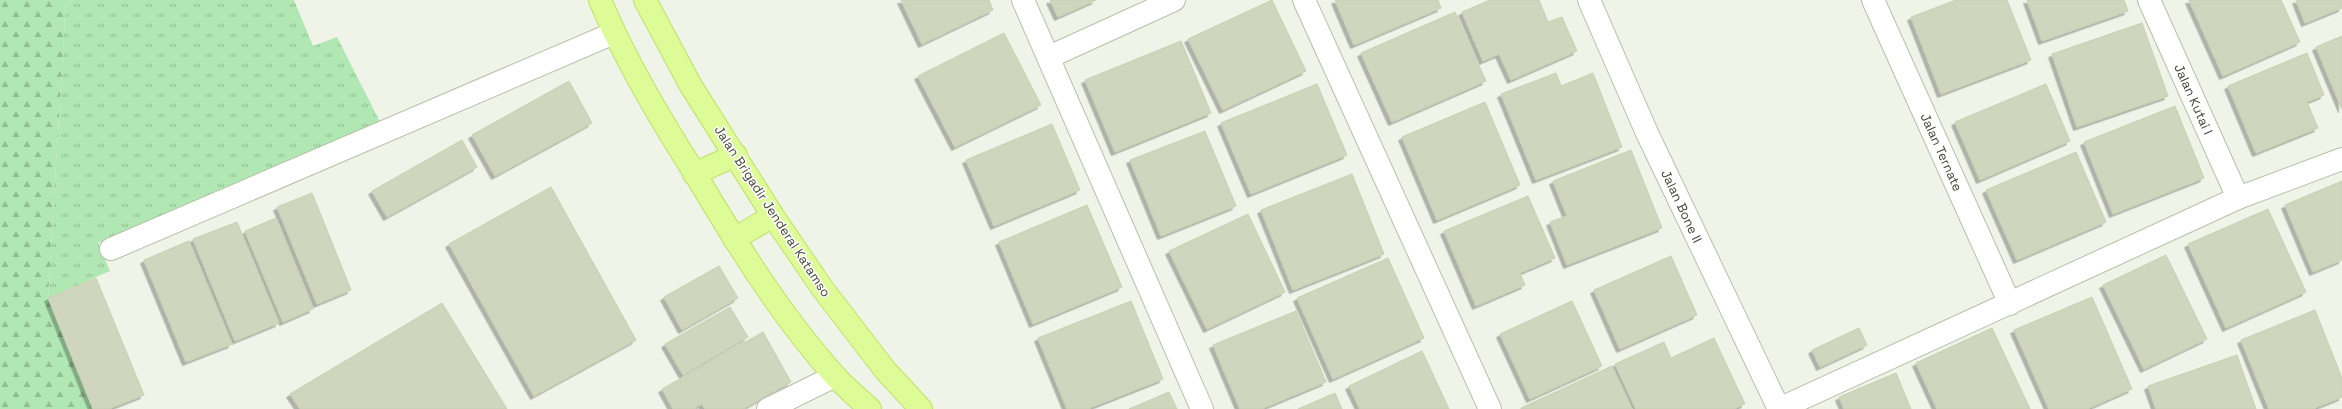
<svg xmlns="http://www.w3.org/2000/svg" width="2342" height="409" viewBox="0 0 2342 409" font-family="'Space Grotesk',sans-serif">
<defs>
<pattern id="grass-tufts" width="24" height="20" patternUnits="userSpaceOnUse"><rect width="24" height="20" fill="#b1e7b3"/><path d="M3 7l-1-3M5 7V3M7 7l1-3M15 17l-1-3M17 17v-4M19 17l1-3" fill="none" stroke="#92bd92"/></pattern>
<pattern id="forest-firs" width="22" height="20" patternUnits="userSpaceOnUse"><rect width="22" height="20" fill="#b1e7b3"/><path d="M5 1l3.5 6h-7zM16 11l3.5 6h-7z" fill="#92bd92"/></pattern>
<filter id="shadow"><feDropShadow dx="-3.5" dy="3.5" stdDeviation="0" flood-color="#0004"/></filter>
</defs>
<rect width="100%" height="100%" fill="#f0f3e7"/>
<polygon fill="url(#grass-tufts)" points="66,0 294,0 313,46 337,37 380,122 98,243 110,271 48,298"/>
<polygon fill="url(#forest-firs)" points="0,0 66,0 48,298 93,409 0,409"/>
<g fill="#d0d5bd" stroke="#c9cfb0" filter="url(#shadow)">
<polygon points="901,0 989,0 993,10 922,44"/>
<polygon points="1050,0 1096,0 1058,17"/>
<polygon points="1272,0 1306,71 1223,110 1188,39"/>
<polygon points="1335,0 1438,0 1441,8 1354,45"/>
<polygon points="1490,0 1539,0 1548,22 1562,17 1577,51 1511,80 1499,54 1483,61 1462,12"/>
<polygon points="1956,0 2007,0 2031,60 1941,94 1911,17"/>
<polygon points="2027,0 2124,0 2128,11 2042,41"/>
<polygon points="2189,0 2281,0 2300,42 2223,76"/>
<polygon points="2296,0 2342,0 2342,8 2305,23"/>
<polygon points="1455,12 1486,81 1392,122 1361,53"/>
<polygon points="2142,23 2168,96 2077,127 2052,54"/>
<polygon points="1004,33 1041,105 955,147 918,76"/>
<polygon points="2342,36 2342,109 2316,47"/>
<polygon points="1181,41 1211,113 1115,152 1085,80"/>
<polygon points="2307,53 2324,95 2307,102 2318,128 2256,153 2228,86"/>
<polygon points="1556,73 1561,86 1593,73 1622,147 1536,180 1501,94"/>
<polygon points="569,81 592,123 495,176 472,135"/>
<polygon points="1317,84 1347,155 1251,194 1221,123"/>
<polygon points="2046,84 2070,141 1980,180 1955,122"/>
<polygon points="1485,102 1520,185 1437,220 1402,137"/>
<polygon points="2175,106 2204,178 2113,214 2084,142"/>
<polygon points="1052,124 1080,190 994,226 966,160"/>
<polygon points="1205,131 1236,206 1161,236 1130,160"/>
<polygon points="462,140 477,167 387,217 372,191"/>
<polygon points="1631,150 1662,228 1567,265 1550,222 1567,216 1553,181"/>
<polygon points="2076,152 2106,222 2017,260 1986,190"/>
<polygon points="1352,174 1384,254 1293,290 1261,210"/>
<polygon points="2342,181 2342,260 2313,272 2285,205"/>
<polygon points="551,187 636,340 534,396 449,244"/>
<polygon points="312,193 351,290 317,304 277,207"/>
<polygon points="1528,196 1555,258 1520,273 1525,285 1476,306 1444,231"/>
<polygon points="1087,205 1122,287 1033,324 999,242"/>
<polygon points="2268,209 2306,292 2226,328 2188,244"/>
<polygon points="1248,214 1285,292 1207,329 1169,251"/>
<polygon points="276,218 313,309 283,322 245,231"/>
<polygon points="237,222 279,323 235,341 193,239"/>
<polygon points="189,241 232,344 186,362 144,260"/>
<polygon points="2166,255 2207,339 2144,369 2103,285"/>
<polygon points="1671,256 1697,315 1620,349 1594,290"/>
<polygon points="1388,258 1424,338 1333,379 1297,298"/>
<polygon points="719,266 738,298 682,330 664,297"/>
<polygon points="96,278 144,395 108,409 93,409 48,298"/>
<polygon points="2092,297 2132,389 2087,409 2049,409 2014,330"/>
<polygon points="1131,301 1163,379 1087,409 1067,409 1038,338"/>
<polygon points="1572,301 1602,366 1530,399 1500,334"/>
<polygon points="442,303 507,409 300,409 290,394"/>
<polygon points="730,307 748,337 683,375 665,344"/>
<polygon points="2315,310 2342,378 2342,397 2312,409 2269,409 2241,340"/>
<polygon points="1296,311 1326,382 1261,409 1240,409 1213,345"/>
<polygon points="1859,328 1867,345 1820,367 1812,350"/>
<polygon points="1992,328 2030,409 1937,409 1916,363"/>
<polygon points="763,332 791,382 743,409 705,409 702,404 693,409 673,409 662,389"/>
<polygon points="1714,338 1745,404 1733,409 1636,409 1615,364 1664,342 1671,358"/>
<polygon points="1422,351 1449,409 1360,409 1349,386"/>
<polygon points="2237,355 2256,409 2156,409 2148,386"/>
<polygon points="1612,366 1632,409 1521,409 1521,408"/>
<polygon points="1896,373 1911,409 1844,409 1839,397"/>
<polygon points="1169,392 1177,409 1129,409"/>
<polygon points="1335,393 1342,409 1298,409"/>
</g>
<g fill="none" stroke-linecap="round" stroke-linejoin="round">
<defs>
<g id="minor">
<polyline points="1023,0 1202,409"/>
<polyline points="1304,0 1490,409"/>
<polyline points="1589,0 1647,133 1779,409"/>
<polyline points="1873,0 2010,304"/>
<polyline points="2149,0 2238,198"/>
<polyline points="1049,57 1174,0"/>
<polyline points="111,249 614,33"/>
<polyline points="768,409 835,376"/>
<polyline points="1779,409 2238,198 2342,159"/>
</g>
<g id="major">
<path d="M600,0c26,62 61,120 97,177 41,69 84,139 138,199 10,11 23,22 35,33"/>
<polyline points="645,0 691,86 773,216 822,288 885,370 921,409"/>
<polyline points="694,174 736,155"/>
<polyline points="734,239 773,216"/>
</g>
</defs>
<use href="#minor" stroke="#b9bfaa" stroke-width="24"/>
<use href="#major" stroke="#bee267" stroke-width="24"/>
<use href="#minor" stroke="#fff" stroke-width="22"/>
<use href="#major" stroke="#ddfc97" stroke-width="22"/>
</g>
<g text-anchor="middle" stroke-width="3" stroke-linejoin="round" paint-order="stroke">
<g font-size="13" fill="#434636" stroke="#fff">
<text transform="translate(2194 99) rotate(66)" y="5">Jalan Kutai I</text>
<text transform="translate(1942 152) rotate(66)" y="5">Jalan Ternate</text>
<text transform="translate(1682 206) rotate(65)" y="5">Jalan Bone II</text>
<text transform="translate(773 211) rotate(57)" y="5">Jalan Brigadir Jenderal Katamso</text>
</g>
</g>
</svg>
